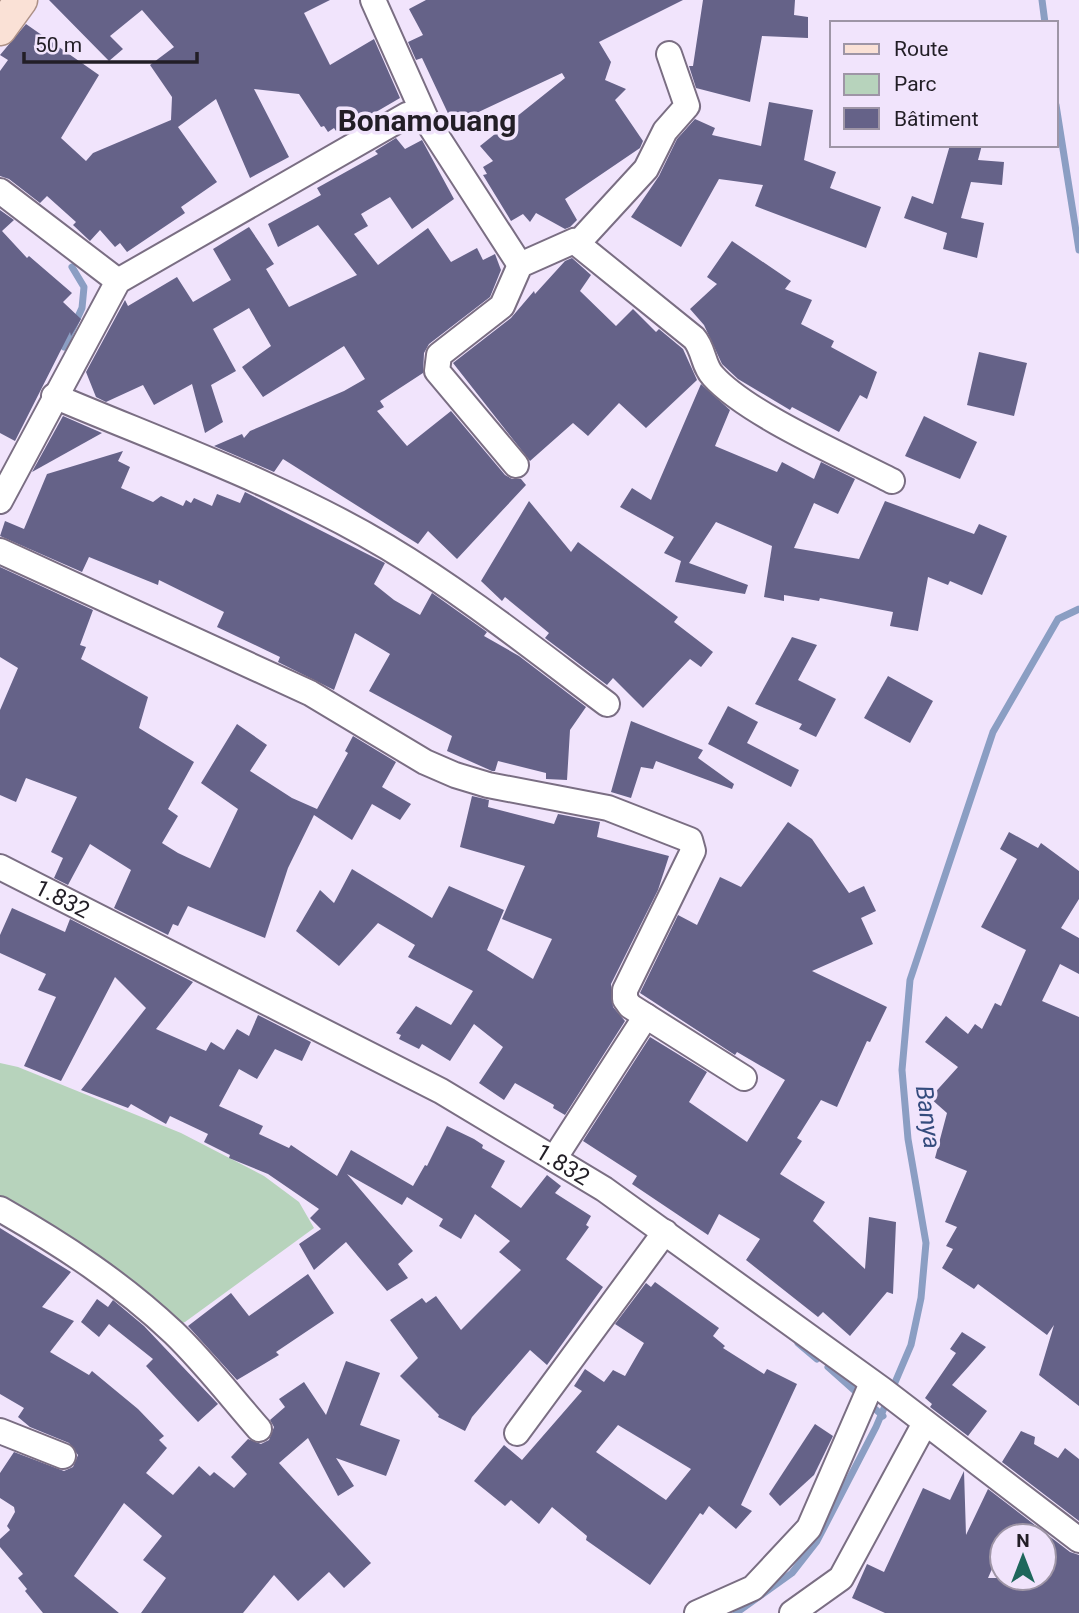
<svg xmlns="http://www.w3.org/2000/svg" width="1079" height="1613" viewBox="0 0 1079 1613" font-family="Roboto,sans-serif">
<rect width="100%" height="100%" fill="#f1e4fc"/>
<polygon fill="#b7d3bc" points="0,1063 18,1067 181,1133 264,1176 299,1202 314,1228 185,1322 176,1325 73,1239 0,1199"/>
<g fill="none" stroke-linecap="round" stroke-linejoin="round">
<g stroke="#8b9ec3" stroke-width="7">
<polyline points="1042,0 1045,23"/>
<polyline points="1056,105 1079,250"/>
<polyline points="64,347 82,308 84,287 72,267"/>
<polyline points="798,1343 817,1359"/>
<polyline points="828,1367 883,1416"/>
<polyline points="736,1613 792,1573 817,1541 876,1427 911,1345 921,1298 926,1243 908,1139 902,1070 910,980 993,732 1058,619 1079,609"/>
</g>
</g>
<g fill="#656288" fill-rule="evenodd">
<polygon points="49,0 330,0 304,13 330,65 374,39 400,98 364,119 358,115 336,131 334,128 328,132 324,126 321,127 299,94 254,89 289,157 250,178 216,99 178,127 217,182 181,207 185,213 127,252 120,243 115,247 100,230 90,241 73,225 76,222 47,196 40,203 9,179 0,176 0,71 8,60 0,55 26,24 99,75 61,138 86,161 93,153 171,120 172,97 150,65 174,47 142,10 110,36 123,49 109,61"/>
<polygon points="426,0 683,0 599,42 611,62 605,80 626,89 615,100 643,141 640,148 565,199 577,220 570,227 565,229 536,213 530,222 523,214 511,221 483,175 487,174 483,167 493,161 480,146 565,78 562,73 453,124 422,58 416,60 408,42 423,35 409,9"/>
<polygon points="703,0 795,0 794,15 808,17 808,38 762,36 750,102 696,88 689,66 693,66"/>
<polygon points="769,102 813,110 804,160 836,172 830,188 881,207 866,248 755,206 763,185 719,179 681,247 631,217 659,176 677,139 695,119 715,128 712,135 761,146"/>
<polygon points="396,138 405,149 422,140 454,199 412,229 390,197 361,214 368,226 354,234 378,265 428,228 451,262 477,248 483,260 495,254 501,270 490,297 429,344 424,353 423,373 380,401 384,407 377,411 407,446 451,411 505,475 512,479 521,479 526,485 457,559 428,531 418,544 283,459 274,472 214,446 242,434 244,438 250,431 344,391 365,379 344,346 263,397 242,367 271,346 249,308 213,329 236,371 211,385 223,422 205,433 192,384 154,405 143,385 106,402 96,397 86,372 125,300 128,306 177,277 193,302 231,280 213,249 249,227 274,264 266,269 289,307 357,275 318,225 278,247 268,224 321,195 317,188 378,154 375,151"/>
<polygon points="950,145 982,145 978,160 1004,162 1002,185 971,182 961,218 984,223 977,258 943,249 947,233 904,218 912,196 933,204"/>
<polygon points="0,210 14,220 2,231 27,258 29,256 72,293 63,302 81,319 71,336 70,332 15,441 0,433"/>
<polygon points="732,241 791,281 785,289 812,300 801,324 834,341 831,347 877,372 867,399 860,395 839,432 792,407 790,410 738,379 722,364 704,325 690,309 717,284 707,277"/>
<polygon points="572,258 591,275 580,291 616,326 633,309 656,332 659,329 683,349 697,380 646,428 619,403 588,436 573,423 530,461 453,363 511,318 534,291 535,294 565,261"/>
<polygon points="979,352 1027,363 1014,416 967,405"/>
<polygon points="701,384 730,410 715,446 777,472 782,462 814,479 821,462 855,479 838,514 814,503 794,548 859,559 885,501 974,534 979,524 1007,536 982,595 950,581 948,585 928,577 918,631 890,626 893,612 820,598 819,601 784,595 784,601 764,597 772,546 716,522 689,563 748,585 745,594 675,582 681,561 664,553 674,537 620,507 632,488 651,500"/>
<polygon points="63,416 102,433 32,472"/>
<polygon points="924,416 977,442 960,479 905,456"/>
<polygon points="123,451 118,461 130,467 121,488 153,502 161,496 183,506 186,500 191,503 194,498 212,506 217,494 240,503 245,492 385,563 374,584 394,600 420,615 432,593 487,632 484,636 519,656 586,707 570,730 567,780 546,779 546,773 498,761 495,771 492,771 447,751 452,736 369,691 390,654 355,633 334,690 278,662 280,657 217,627 224,612 159,580 158,585 89,557 82,572 0,536 5,521 24,529 47,474"/>
<polygon points="529,501 571,552 578,542 678,617 674,622 713,652 701,667 690,659 643,708 613,678 607,685 545,638 549,633 505,597 502,601 481,581"/>
<polygon points="0,567 93,610 80,645 86,647 81,659 148,697 139,728 194,762 168,809 178,816 162,843 178,853 210,868 238,809 201,783 237,724 267,745 250,771 292,798 317,809 348,753 345,751 353,736 396,762 382,787 411,804 400,820 372,804 352,840 314,815 288,868 265,938 188,906 178,926 173,924 168,935 114,908 131,870 90,844 68,885 54,878 63,858 51,852 77,797 26,778 16,802 0,795 0,710 18,668 0,657"/>
<polygon points="792,637 817,645 798,680 836,699 816,737 799,729 802,724 755,704"/>
<polygon points="888,676 933,701 910,743 864,718"/>
<polygon points="728,706 758,722 747,743 799,770 791,787 708,744"/>
<polygon points="631,721 703,750 698,758 734,784 732,789 656,761 653,769 641,767 631,798 611,792"/>
<polygon points="472,796 489,800 488,807 554,824 558,814 600,822 597,837 669,856 658,890 611,984 613,1007 625,1021 565,1115 553,1108 554,1105 515,1083 504,1100 479,1083 503,1047 474,1024 450,1061 422,1044 419,1049 399,1039 401,1035 396,1033 416,1006 451,1025 473,991 408,957 415,945 378,923 339,966 296,931 320,890 334,903 352,869 432,918 449,886 504,910 487,950 533,979 552,939 502,919 525,866 460,847"/>
<polygon points="788,822 812,839 849,893 864,886 876,911 861,918 873,944 812,971 887,1007 870,1042 867,1041 837,1107 821,1100 797,1138 802,1141 780,1174 825,1202 813,1221 865,1269 869,1217 896,1222 893,1294 887,1292 850,1336 823,1312 818,1317 746,1260 760,1239 719,1214 708,1235 632,1184 637,1176 583,1141 650,1037 707,1072 689,1102 747,1142 785,1080 737,1052 735,1055 640,993 678,915 697,925 720,877 741,887"/>
<polygon points="1009,832 1038,848 1041,843 1079,871 1079,899 1061,928 1079,938 1079,974 1060,964 1042,1001 1079,1017 1079,1406 1039,1375 1054,1325 1047,1335 978,1284 974,1289 942,1268 953,1249 946,1246 957,1227 945,1222 967,1171 935,1158 947,1113 930,1098 958,1067 925,1042 946,1016 968,1034 975,1024 982,1029 995,1003 1001,1006 1026,950 981,927 1017,859 1000,849"/>
<polygon points="12,908 65,932 70,919 193,982 156,1029 206,1051 211,1042 224,1050 237,1029 249,1036 258,1015 311,1042 302,1061 275,1049 257,1079 239,1069 219,1106 263,1126 259,1134 289,1148 291,1145 337,1176 351,1150 413,1186 425,1165 427,1166 447,1126 474,1139 483,1145 482,1148 505,1161 491,1187 521,1208 547,1175 561,1186 555,1193 591,1216 586,1225 589,1227 566,1259 603,1287 547,1365 530,1350 472,1417 465,1431 438,1417 439,1415 400,1376 418,1358 390,1320 422,1298 426,1303 436,1296 461,1330 521,1270 499,1252 510,1241 475,1214 461,1239 439,1226 443,1219 407,1197 402,1205 347,1174 413,1251 398,1264 408,1278 387,1291 346,1242 314,1270 299,1244 321,1229 310,1218 319,1209 268,1174 229,1158 230,1155 204,1142 208,1134 170,1116 166,1124 131,1104 128,1108 81,1090 146,1008 115,977 61,1081 24,1066 56,997 38,990 46,974 0,953 0,935"/>
<polygon points="0,1228 71,1272 42,1307 74,1321 50,1352 89,1375 92,1371 138,1409 164,1436 159,1440 167,1448 146,1473 173,1495 199,1466 210,1476 214,1472 234,1488 247,1474 231,1457 248,1439 261,1444 269,1440 274,1427 270,1420 285,1407 279,1399 304,1382 326,1415 346,1361 380,1373 360,1425 400,1440 386,1476 336,1458 354,1486 338,1496 308,1438 279,1463 371,1563 344,1588 329,1572 298,1601 274,1575 243,1613 141,1613 166,1578 143,1560 162,1536 124,1503 74,1576 119,1613 43,1613 25,1591 27,1589 18,1578 23,1574 0,1547 0,1539 10,1530 7,1526 15,1512 14,1507 0,1498 0,1473 14,1452 64,1471 73,1467 78,1455 69,1443 30,1427 18,1417 24,1408 0,1394"/>
<polygon points="308,1274 334,1313 276,1352 279,1355 237,1380 188,1326 231,1293 249,1316"/>
<path d="M655,1282l64,46 -6,8 12,10 -2,2 41,26 3,-5 30,15 -56,121 11,6 -16,18 -27,-23 -6,9 -3,-2 -50,72 -64,-45 1,-4 -35,-29 -13,17 -28,-24 -6,6 -31,-25 30,-36 18,15 60,-69 -8,-5 11,-17 19,13 9,-12 12,6 19,-33 -29,-19 31,-41 5,4zM618,1425l73,44 -25,31 -70,-48z"/>
<polygon points="97,1299 108,1307 113,1300 144,1326 218,1404 198,1422 146,1366 153,1359 109,1324 99,1337 81,1322"/>
<polygon points="962,1332 986,1347 952,1385 987,1411 968,1436 930,1407 932,1404 925,1398 956,1353 950,1349"/>
<polygon points="815,1424 833,1436 814,1475 780,1506 769,1494"/>
<polygon points="1021,1431 1035,1437 1034,1444 1058,1458 1065,1448 1079,1459 1079,1521 1002,1462"/>
<path d="M964,1471l2,64 22,-46 82,63 9,3v58h-194l-33,-15 15,-34 17,8 39,-84 27,12zM1002,1536h42v42h-56l14,-32z"/>
</g>
<g fill="none" stroke-linecap="round" stroke-linejoin="round">
<defs>
<g id="minor">
<polyline points="373,0 427,121"/>
<polyline points="0,191 118,281"/>
<polyline points="578,243 646,169 665,131 687,106 669,54"/>
<path d="M54,396c111,47 229,89 333,151 77,46 148,103 220,157"/>
<path d="M516,465l-79,-94 2,-16 63,-49 18,-41 54,-24 120,97c10,11 9,28 19,38 34,38 131,80 179,105"/>
<polyline points="0,501 118,281 407,115 415,114 427,121 520,265"/>
<polyline points="0,551 310,693 425,762 455,775 488,785 608,808 690,840 693,851 625,990 625,999 630,1006 744,1078"/>
<path id="s1" d="M0,867l441,224 163,98 279,201 196,150"/>
<polyline points="554,1159 646,1016"/>
<path d="M0,1209c63,36 121,74 174,124 30,29 57,64 85,96"/>
<polyline points="0,1431 63,1456"/>
<polyline points="517,1433 665,1232"/>
<polyline points="697,1613 753,1588 809,1528 872,1383"/>
<polyline points="792,1613 841,1578 925,1423"/>
</g>
<polyline id="major" points="0,29 21,0"/>
</defs>
<use href="#minor" stroke="#7a6e83" stroke-width="28"/>
<use href="#major" stroke="#ac9086" stroke-width="35"/>
<use href="#minor" stroke="#fff" stroke-width="24"/>
<use href="#major" stroke="#fae1d6" stroke-width="32"/>
</g>
<g text-anchor="middle" stroke-width="7" stroke-linejoin="round" paint-order="stroke">
<g font-size="23" fill="#221e26" stroke="#f1e4fc">
<text dy="8" stroke="none"><textPath href="#s1" startOffset="70">1.832</textPath></text>
<text dy="8" stroke="none"><textPath href="#s1" startOffset="637">1.832</textPath></text>
</g>
<g font-size="24" font-style="italic" fill="#344b7d" stroke="#f1e4fc">
<text transform="translate(928 1117) rotate(82)" y="8">Banya</text>
</g>
<g font-size="30" font-weight="bold" fill="#221e26" stroke="#f1e4fc">
<text x="427" y="131">Bonamouang</text>
</g>
</g>
<rect x="830" y="21" width="228" height="126" fill="#f1e4fc" stroke="#9e95a6" stroke-width="2"/>
<rect x="844" y="44" width="35" height="10" fill="#fae1d6" stroke="#9e95a6" stroke-width="2"/>
<text x="894" y="56" font-size="21" fill="#221e26">Route</text>
<rect x="844" y="74" width="35" height="21" fill="#b7d3bc" stroke="#9e95a6" stroke-width="2"/>
<text x="894" y="91" font-size="21" fill="#221e26">Parc</text>
<rect x="844" y="108" width="35" height="21" fill="#656288" stroke="#9e95a6" stroke-width="2"/>
<text x="894" y="126" font-size="21" fill="#221e26">Bâtiment</text>
<g transform="translate(1023 1557)"><circle r="33" fill="#f1e4fc" stroke="#9e95a6" stroke-width="2"/>
<path d="M0-5L12 26L0 18L-12 26Z" fill="#1f675c"/>
<text y="-10" font-size="19" font-weight="bold" text-anchor="middle" fill="#221e26">N</text>
</g>
<path d="M24 52v10h173v-10" fill="none" stroke="#221e26" stroke-width="3.5"/>
<text x="35" y="52" font-size="21" fill="#221e26" stroke="#f1e4fc" stroke-width="5" paint-order="stroke">50 m</text>
</svg>
